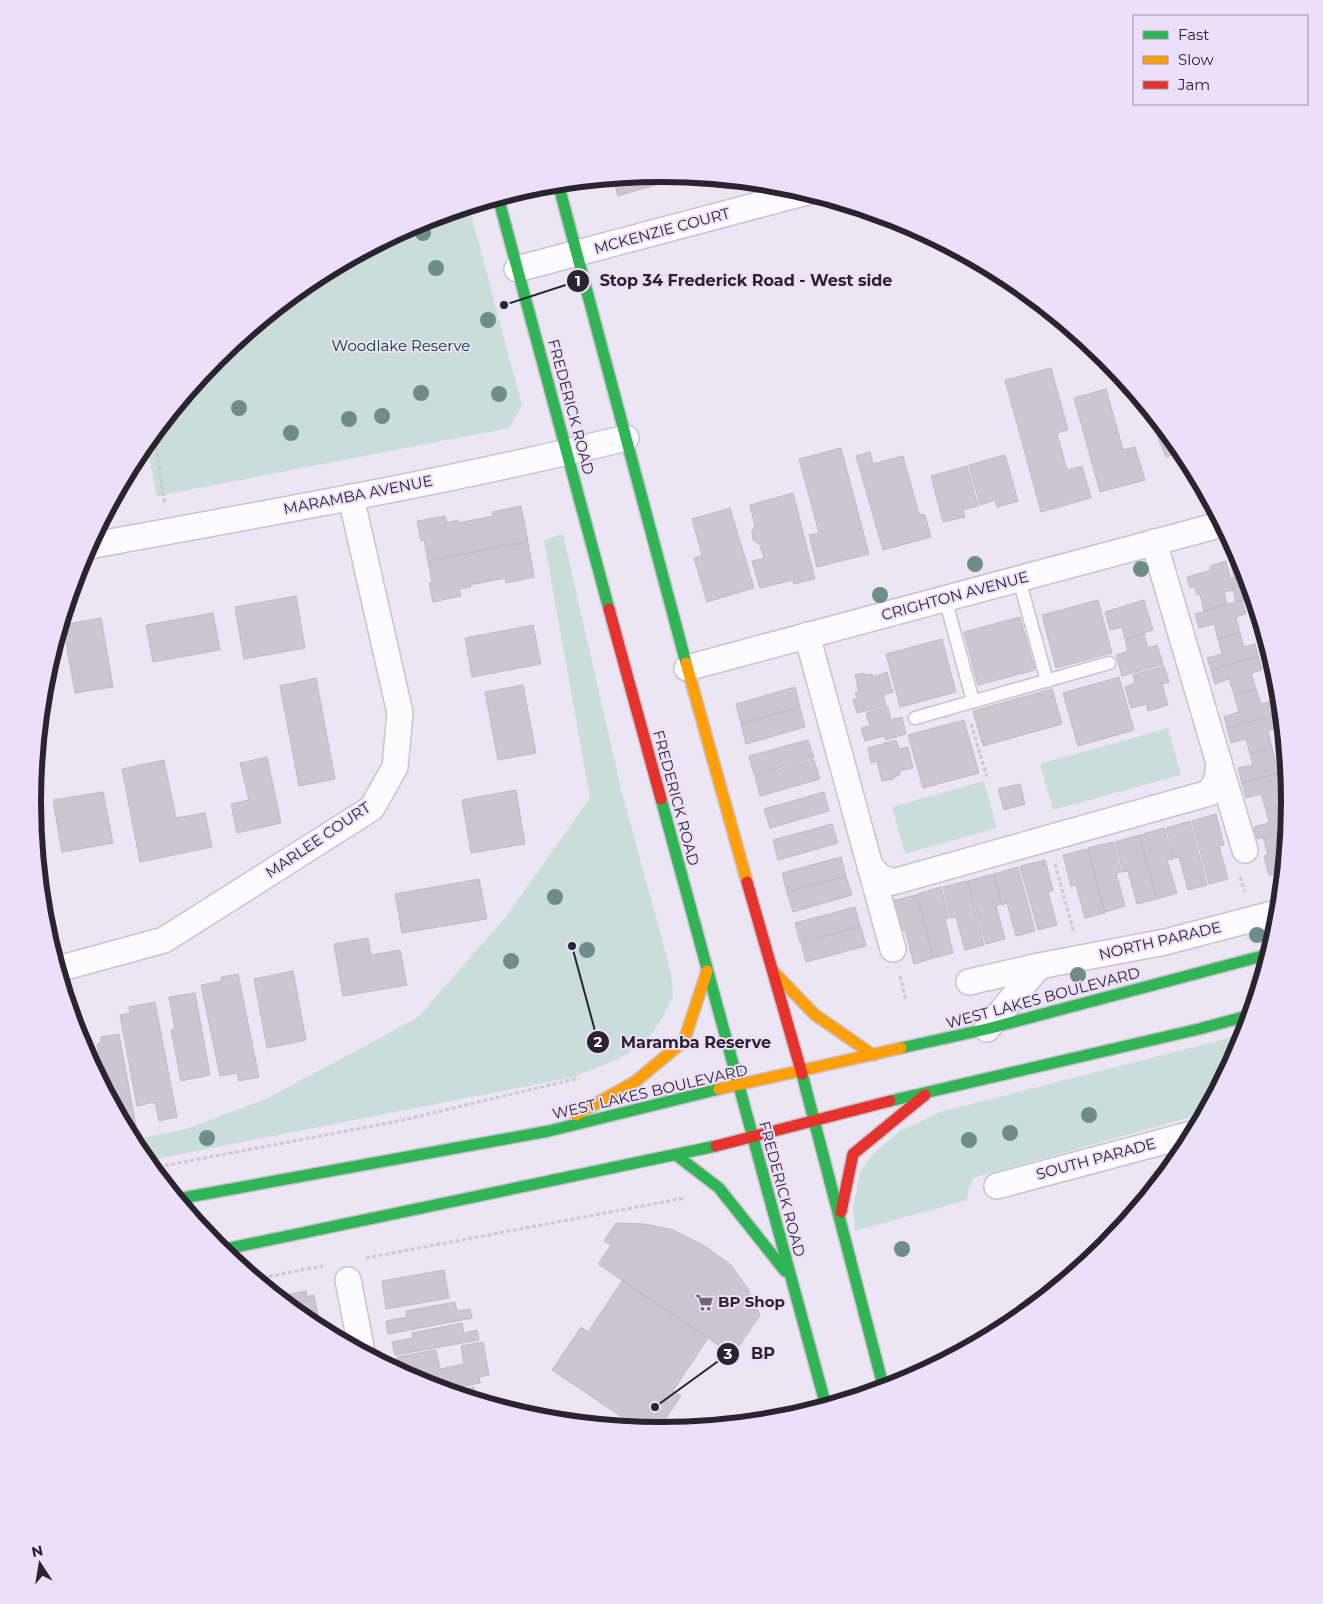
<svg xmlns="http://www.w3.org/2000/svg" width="1323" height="1604" viewBox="0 0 1323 1604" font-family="Montserrat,sans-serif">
<rect width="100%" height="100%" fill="#ece5f3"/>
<g fill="#c9ded8">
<polygon points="469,206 522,406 509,428 157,496 146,443 217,357 312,279 421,221"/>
<polygon points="563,534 621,789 671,973 673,996 663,1016 648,1040 619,1059 573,1077 146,1161 138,1151 132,1140 186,1129 266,1099 417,1018 505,918 590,798 544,540"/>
<polygon points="1168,728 1181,775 1053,810 1040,764"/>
<polygon points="984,781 997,828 905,854 892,807"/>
<polygon points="1245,1034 1243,1043 1205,1113 973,1178 968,1190 967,1200 855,1231 853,1209 860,1172 870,1157 900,1131 940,1112"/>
</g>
<g fill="#ccc6d1" stroke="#bfbac5">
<polygon points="655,174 658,184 618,196 613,178"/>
<polygon points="671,174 701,177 674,184"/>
<polygon points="1051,368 1068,430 1057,433 1067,470 1082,466 1091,498 1041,512 1005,380"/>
<polygon points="1106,389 1123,450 1135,447 1145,480 1100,492 1074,398"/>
<polygon points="1152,412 1183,451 1166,457 1148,414"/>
<polygon points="841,448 869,554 817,567 809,535 819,533 799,459"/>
<polygon points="870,452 873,464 903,456 919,514 925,515 931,537 883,550 856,456"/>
<polygon points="1005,455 1018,501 997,507 995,500 980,505 969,465"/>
<polygon points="967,466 978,506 963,510 965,517 943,522 931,476"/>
<polygon points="793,493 815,579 794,584 793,580 760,588 752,561 764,558 760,545 753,540 752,531 755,526 750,505"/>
<polygon points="521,506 528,541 428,561 424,540 421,541 417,521 445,516 447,523 458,520 458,523 493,516 492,512"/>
<polygon points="730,508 754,588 707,602 694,558 702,555 692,519"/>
<polygon points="528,542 534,577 506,583 505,578 470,585 471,587 459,589 461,596 433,602 429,583 432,582 428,561"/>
<polygon points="1241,558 1253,597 1236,602 1230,579 1234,578 1230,561"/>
<polygon points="1226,561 1233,590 1224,592 1227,604 1204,611 1200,594 1197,595 1195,587 1190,588 1187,577 1211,570 1210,566"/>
<polygon points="296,596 305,648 244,659 235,607"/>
<polygon points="1098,600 1112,653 1056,668 1042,615"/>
<polygon points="1144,600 1153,630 1125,639 1122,627 1110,630 1105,612"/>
<polygon points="1242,600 1246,614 1236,617 1240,633 1218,639 1214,624 1199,628 1195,614"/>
<polygon points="213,613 220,650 153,662 146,625"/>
<polygon points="1020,617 1035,670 978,685 964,632"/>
<polygon points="101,618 113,687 75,693 63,625"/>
<polygon points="533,625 541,664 472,677 465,638"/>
<polygon points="1240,633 1244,647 1255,644 1258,656 1211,670 1207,658 1222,654 1218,639"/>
<polygon points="1144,634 1148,648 1157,645 1163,664 1122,676 1116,655 1128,651 1125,640"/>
<polygon points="942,639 956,692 900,707 886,654"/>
<polygon points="1258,656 1262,670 1251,673 1256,689 1234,694 1229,679 1215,684 1211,670"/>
<polygon points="1164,666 1169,682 1162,684 1168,705 1148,711 1146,704 1131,708 1125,687 1135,683 1133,675"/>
<polygon points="887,672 893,692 883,695 886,706 857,713 853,700 857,698 855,693 859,692 855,675 864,673 865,675 872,674 873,677"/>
<polygon points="1119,677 1134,730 1078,746 1063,693"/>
<polygon points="316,678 335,779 299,786 280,686"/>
<polygon points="523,685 536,753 498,760 485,692"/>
<polygon points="795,687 800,707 741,723 736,704"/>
<polygon points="1052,689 1062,724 983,746 973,711"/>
<polygon points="1256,689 1261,704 1271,701 1275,715 1227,728 1224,717 1239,712 1234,694"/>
<polygon points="888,707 891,720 902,717 906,734 886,740 885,736 865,741 861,728 870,726 866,713"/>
<polygon points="800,708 805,727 746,744 741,724"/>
<polygon points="1275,715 1278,728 1268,731 1272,748 1250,754 1246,739 1231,743 1227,728"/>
<polygon points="964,720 979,773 923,788 908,735"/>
<polygon points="808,740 814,758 754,775 749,756"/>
<polygon points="896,740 899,749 908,747 913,768 899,771 900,775 893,777 894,779 882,781 877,761 871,763 868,748"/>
<polygon points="1272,748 1276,763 1286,759 1287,771 1242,783 1238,768 1253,765 1250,754"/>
<polygon points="267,757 281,823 237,833 231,804 249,800 240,763"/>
<polygon points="164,760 176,818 205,813 212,847 140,862 122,769"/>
<polygon points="814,760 820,779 760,796 755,776"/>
<polygon points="1287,771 1289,786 1283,788 1288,803 1266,810 1261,794 1246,798 1242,783"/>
<polygon points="1020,784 1025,804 1004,810 998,789"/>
<polygon points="516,790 525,844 471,853 462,800"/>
<polygon points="103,792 113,843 62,852 53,800"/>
<polygon points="824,792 829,811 770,828 764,809"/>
<polygon points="1288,803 1290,811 1288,830 1257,839 1254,827 1269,823 1266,810"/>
<polygon points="1216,814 1224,845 1219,846 1228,879 1209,884 1192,821"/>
<polygon points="1190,821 1207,885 1188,890 1179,857 1174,858 1166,828"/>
<polygon points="832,824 838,843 778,860 773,840"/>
<polygon points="1164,828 1173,859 1167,860 1177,893 1157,899 1140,835"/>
<polygon points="1285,831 1287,837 1284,872 1269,875 1264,856 1268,855 1263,837"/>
<polygon points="1139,835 1156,899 1137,904 1128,871 1123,872 1115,842"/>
<polygon points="1113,842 1121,872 1116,873 1125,906 1105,912 1088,848"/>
<polygon points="1087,849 1105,913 1085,918 1076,885 1071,886 1063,855"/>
<polygon points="841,857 846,876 787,892 782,873"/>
<polygon points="1045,860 1053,890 1048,892 1057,925 1038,930 1020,866"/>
<polygon points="1018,867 1035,931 1016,936 1007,903 1002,905 994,874"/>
<polygon points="993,874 1001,904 996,906 1005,939 986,944 968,881"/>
<polygon points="846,876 852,895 793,912 787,892"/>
<polygon points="479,879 487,919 402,933 395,894"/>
<polygon points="967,881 984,945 965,950 956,917 951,918 943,887"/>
<polygon points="941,887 949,918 945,919 953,953 934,958 917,894"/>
<polygon points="916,895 933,958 914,964 905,930 900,932 892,901"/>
<polygon points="855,907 860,926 800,942 795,923"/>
<polygon points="861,927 866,946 806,962 801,943"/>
<polygon points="368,938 371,955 400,950 407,985 343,996 334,944"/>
<polygon points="293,971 306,1040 267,1048 254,979"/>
<polygon points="238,974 259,1077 239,1081 237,1073 220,1076 201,985 222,981 221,977"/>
<polygon points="195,993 210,1075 181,1081 171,1030 175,1029 169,997"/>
<polygon points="155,1002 177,1117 159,1121 155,1102 137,1106 120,1015 130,1013 129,1007"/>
<polygon points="119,1034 137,1132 129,1134 90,1061 100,1059 97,1044 101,1043 101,1037"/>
<polygon points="616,1223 645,1224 673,1230 703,1245 730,1264 748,1289 760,1315 733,1355 598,1264 611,1245 604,1241"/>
<polygon points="444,1270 449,1298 386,1309 382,1281"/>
<polygon points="622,1281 708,1338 673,1391 681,1396 657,1431 640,1429 552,1370 581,1327 588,1332"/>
<polygon points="306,1291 307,1297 314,1295 321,1330 312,1325 288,1305 286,1295"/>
<polygon points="455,1302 457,1311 470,1309 472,1318 388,1334 386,1321 407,1317 406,1311"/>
<polygon points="462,1323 464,1333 477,1330 479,1340 395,1355 392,1342 413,1338 412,1333"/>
<polygon points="483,1342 489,1375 479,1377 480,1383 444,1390 421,1383 400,1372 397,1357 436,1350 440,1369 464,1364 461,1346"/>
<polygon points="474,1387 475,1397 489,1394 490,1403 450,1392"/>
</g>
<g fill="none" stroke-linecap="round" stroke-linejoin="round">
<defs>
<g id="lane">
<polyline points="1019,579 1047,681"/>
<polyline points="945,598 973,701"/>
<polyline points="915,718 1109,663"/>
</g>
<g id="street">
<polyline points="517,269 807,192"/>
<path d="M88,546c180,-33 360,-64 538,-108"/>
<polyline points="807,635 870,866 880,877 893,882 1209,793 1217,780 1219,763 1154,542"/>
<polyline points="687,668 1223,524"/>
<polyline points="1219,763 1245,850"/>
<polyline points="870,866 893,949"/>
<polyline points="58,969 164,940 372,808 395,767 400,713 351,497"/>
<polyline points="969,982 1039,966 1165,942 1280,912"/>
<polyline points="987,1029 1039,966"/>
<polyline points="997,1186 1195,1133"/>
<polyline points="348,1280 362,1352"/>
</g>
<g id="fast">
<polyline points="558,183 686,663"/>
<polyline points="498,197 609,609"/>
<polyline points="661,799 826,1406"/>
<polyline points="901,1048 987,1029 1270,954"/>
<polyline points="802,1074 884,1389"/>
<polyline points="890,1101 1199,1029 1251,1015"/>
<polyline points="676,1155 719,1188 785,1271"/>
<polyline points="177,1199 549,1131 719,1089"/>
<polyline points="221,1250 716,1146"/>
</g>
<g id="slow">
<polyline points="686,663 747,882"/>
<polyline points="773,971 814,1014 873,1055"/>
<polyline points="719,1089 901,1048"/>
<polyline points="576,1115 636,1081 684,1041 707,971"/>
</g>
<g id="jam">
<polyline points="609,609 661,799"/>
<polyline points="747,882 802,1074"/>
<polyline points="716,1146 890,1101"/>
<polyline points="841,1212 853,1154 925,1095"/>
</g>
</defs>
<use href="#lane" stroke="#c9c3ce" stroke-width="15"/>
<use href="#street" stroke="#c9c3ce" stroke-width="28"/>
<use href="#fast" stroke="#c9c3ce" stroke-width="14"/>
<use href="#slow" stroke="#c9c3ce" stroke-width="14"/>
<use href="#jam" stroke="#c9c3ce" stroke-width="14"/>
<g stroke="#cbc9ce" stroke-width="3" stroke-dasharray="4 2.5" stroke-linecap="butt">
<polyline points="154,434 165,505"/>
<polyline points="971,724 987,777"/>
<polyline points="1055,864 1074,933"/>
<polyline points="1240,877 1245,892"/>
<polyline points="900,976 906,1001"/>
<polyline points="152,1168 399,1121 579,1078"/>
<polyline points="366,1258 685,1198"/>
<polyline points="256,1279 323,1266"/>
</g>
<use href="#lane" stroke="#fcfbfd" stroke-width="12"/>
<use href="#street" stroke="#fcfbfd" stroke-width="25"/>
<use href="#fast" stroke="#30b455" stroke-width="11"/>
<use href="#slow" stroke="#ff9f0a" stroke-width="11"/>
<use href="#jam" stroke="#e5322d" stroke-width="11"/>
</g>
<g fill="#6f8d87">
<circle cx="423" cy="233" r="8"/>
<circle cx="436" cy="268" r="8"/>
<circle cx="488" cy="320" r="8"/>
<circle cx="421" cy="393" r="8"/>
<circle cx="499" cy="394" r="8"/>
<circle cx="239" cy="408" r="8"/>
<circle cx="382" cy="416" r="8"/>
<circle cx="349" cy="419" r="8"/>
<circle cx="291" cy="433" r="8"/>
<circle cx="975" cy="564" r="8"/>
<circle cx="1141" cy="569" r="8"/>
<circle cx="880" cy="595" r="8"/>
<circle cx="555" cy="897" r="8"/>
<circle cx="1257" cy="935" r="8"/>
<circle cx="587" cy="950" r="8"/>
<circle cx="511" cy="961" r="8"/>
<circle cx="1078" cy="975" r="8"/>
<circle cx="1089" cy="1115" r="8"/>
<circle cx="1010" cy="1133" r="8"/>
<circle cx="207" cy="1138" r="8"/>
<circle cx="969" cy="1140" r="8"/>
<circle cx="902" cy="1249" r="8"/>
</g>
<defs>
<symbol id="supermarket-bare" viewBox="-9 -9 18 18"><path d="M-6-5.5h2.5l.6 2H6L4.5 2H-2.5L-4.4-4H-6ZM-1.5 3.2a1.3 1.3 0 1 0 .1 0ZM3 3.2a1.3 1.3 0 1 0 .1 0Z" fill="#6d6873" stroke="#ecdff9" stroke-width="2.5" paint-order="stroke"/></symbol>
</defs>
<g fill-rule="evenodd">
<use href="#supermarket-bare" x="692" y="1290" width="25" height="25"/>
</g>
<g text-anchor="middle" stroke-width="4" stroke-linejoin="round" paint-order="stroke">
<g font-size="15" fill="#29242e" stroke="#ecdff9">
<text transform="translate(662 231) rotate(-15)" y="5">MCKENZIE COURT</text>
<text transform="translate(571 407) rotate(75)" y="5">FREDERICK ROAD</text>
<text transform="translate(358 495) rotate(-11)" y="5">MARAMBA AVENUE</text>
<text transform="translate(955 596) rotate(-15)" y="5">CRIGHTON AVENUE</text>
<text transform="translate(676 798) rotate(75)" y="5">FREDERICK ROAD</text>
<text transform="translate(318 840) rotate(-34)" y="5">MARLEE COURT</text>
<text transform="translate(1160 941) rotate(-13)" y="5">NORTH PARADE</text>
<text transform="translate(1043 998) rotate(-15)" y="5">WEST LAKES BOULEVARD</text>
<text transform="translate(650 1092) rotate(-13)" y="5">WEST LAKES BOULEVARD</text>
<text transform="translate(1096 1159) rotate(-15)" y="5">SOUTH PARADE</text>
<text transform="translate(782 1189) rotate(75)" y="5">FREDERICK ROAD</text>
</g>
<g font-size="15" fill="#08452e" stroke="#ecdff9">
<text x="401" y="351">Woodlake Reserve</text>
</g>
<g font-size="15" font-weight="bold" fill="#29242e" stroke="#ecdff9" text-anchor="start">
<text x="718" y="1307">BP Shop</text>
</g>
</g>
<path d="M0 0H1323V1604H0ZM41 802a620 620 0 1 1 1240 0a620 620 0 1 1-1240 0Z" fill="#ecdff9" fill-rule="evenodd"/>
<path fill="none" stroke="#29242e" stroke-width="6" d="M41 802a620 620 0 1 1 1240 0a620 620 0 1 1-1240 0Z"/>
<path fill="none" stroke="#29242e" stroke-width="2" d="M504 305L578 281M572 946L598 1042M655 1407L728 1354"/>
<g fill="#29242e" stroke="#ecdff9" stroke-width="2">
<circle cx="504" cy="305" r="5"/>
<circle cx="572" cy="946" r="5"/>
<circle cx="655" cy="1407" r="5"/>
<circle cx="578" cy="281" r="12"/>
<circle cx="598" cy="1042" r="12"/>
<circle cx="728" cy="1354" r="12"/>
</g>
<g font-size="15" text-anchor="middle" font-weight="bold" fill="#fff">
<text x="578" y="286">1</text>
<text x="598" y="1047">2</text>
<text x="728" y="1359">3</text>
</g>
<g font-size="16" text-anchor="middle" font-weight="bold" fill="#29242e" stroke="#ecdff9" stroke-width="4" stroke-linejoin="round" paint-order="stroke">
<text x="746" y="286">Stop 34 Frederick Road - West side</text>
<text x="696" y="1048">Maramba Reserve</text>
<text x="763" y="1359">BP</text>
</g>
<rect x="1133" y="15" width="175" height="90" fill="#ecdff9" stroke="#9e94a8"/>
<rect x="1143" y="31" width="25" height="8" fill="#30b455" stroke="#9e94a8"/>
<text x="1178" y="40" font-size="15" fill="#29242e">Fast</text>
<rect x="1143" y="56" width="25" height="8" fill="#ff9f0a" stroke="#9e94a8"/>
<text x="1178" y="65" font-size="15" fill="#29242e">Slow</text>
<rect x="1143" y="81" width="25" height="8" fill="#e5322d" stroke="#9e94a8"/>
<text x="1178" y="90" font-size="15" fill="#29242e">Jam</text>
<g transform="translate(40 1564) rotate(348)" stroke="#ecdff9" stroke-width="4" paint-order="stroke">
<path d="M0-4L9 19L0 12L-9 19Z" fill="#29242e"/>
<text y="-8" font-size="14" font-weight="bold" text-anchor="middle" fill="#29242e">N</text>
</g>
</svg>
